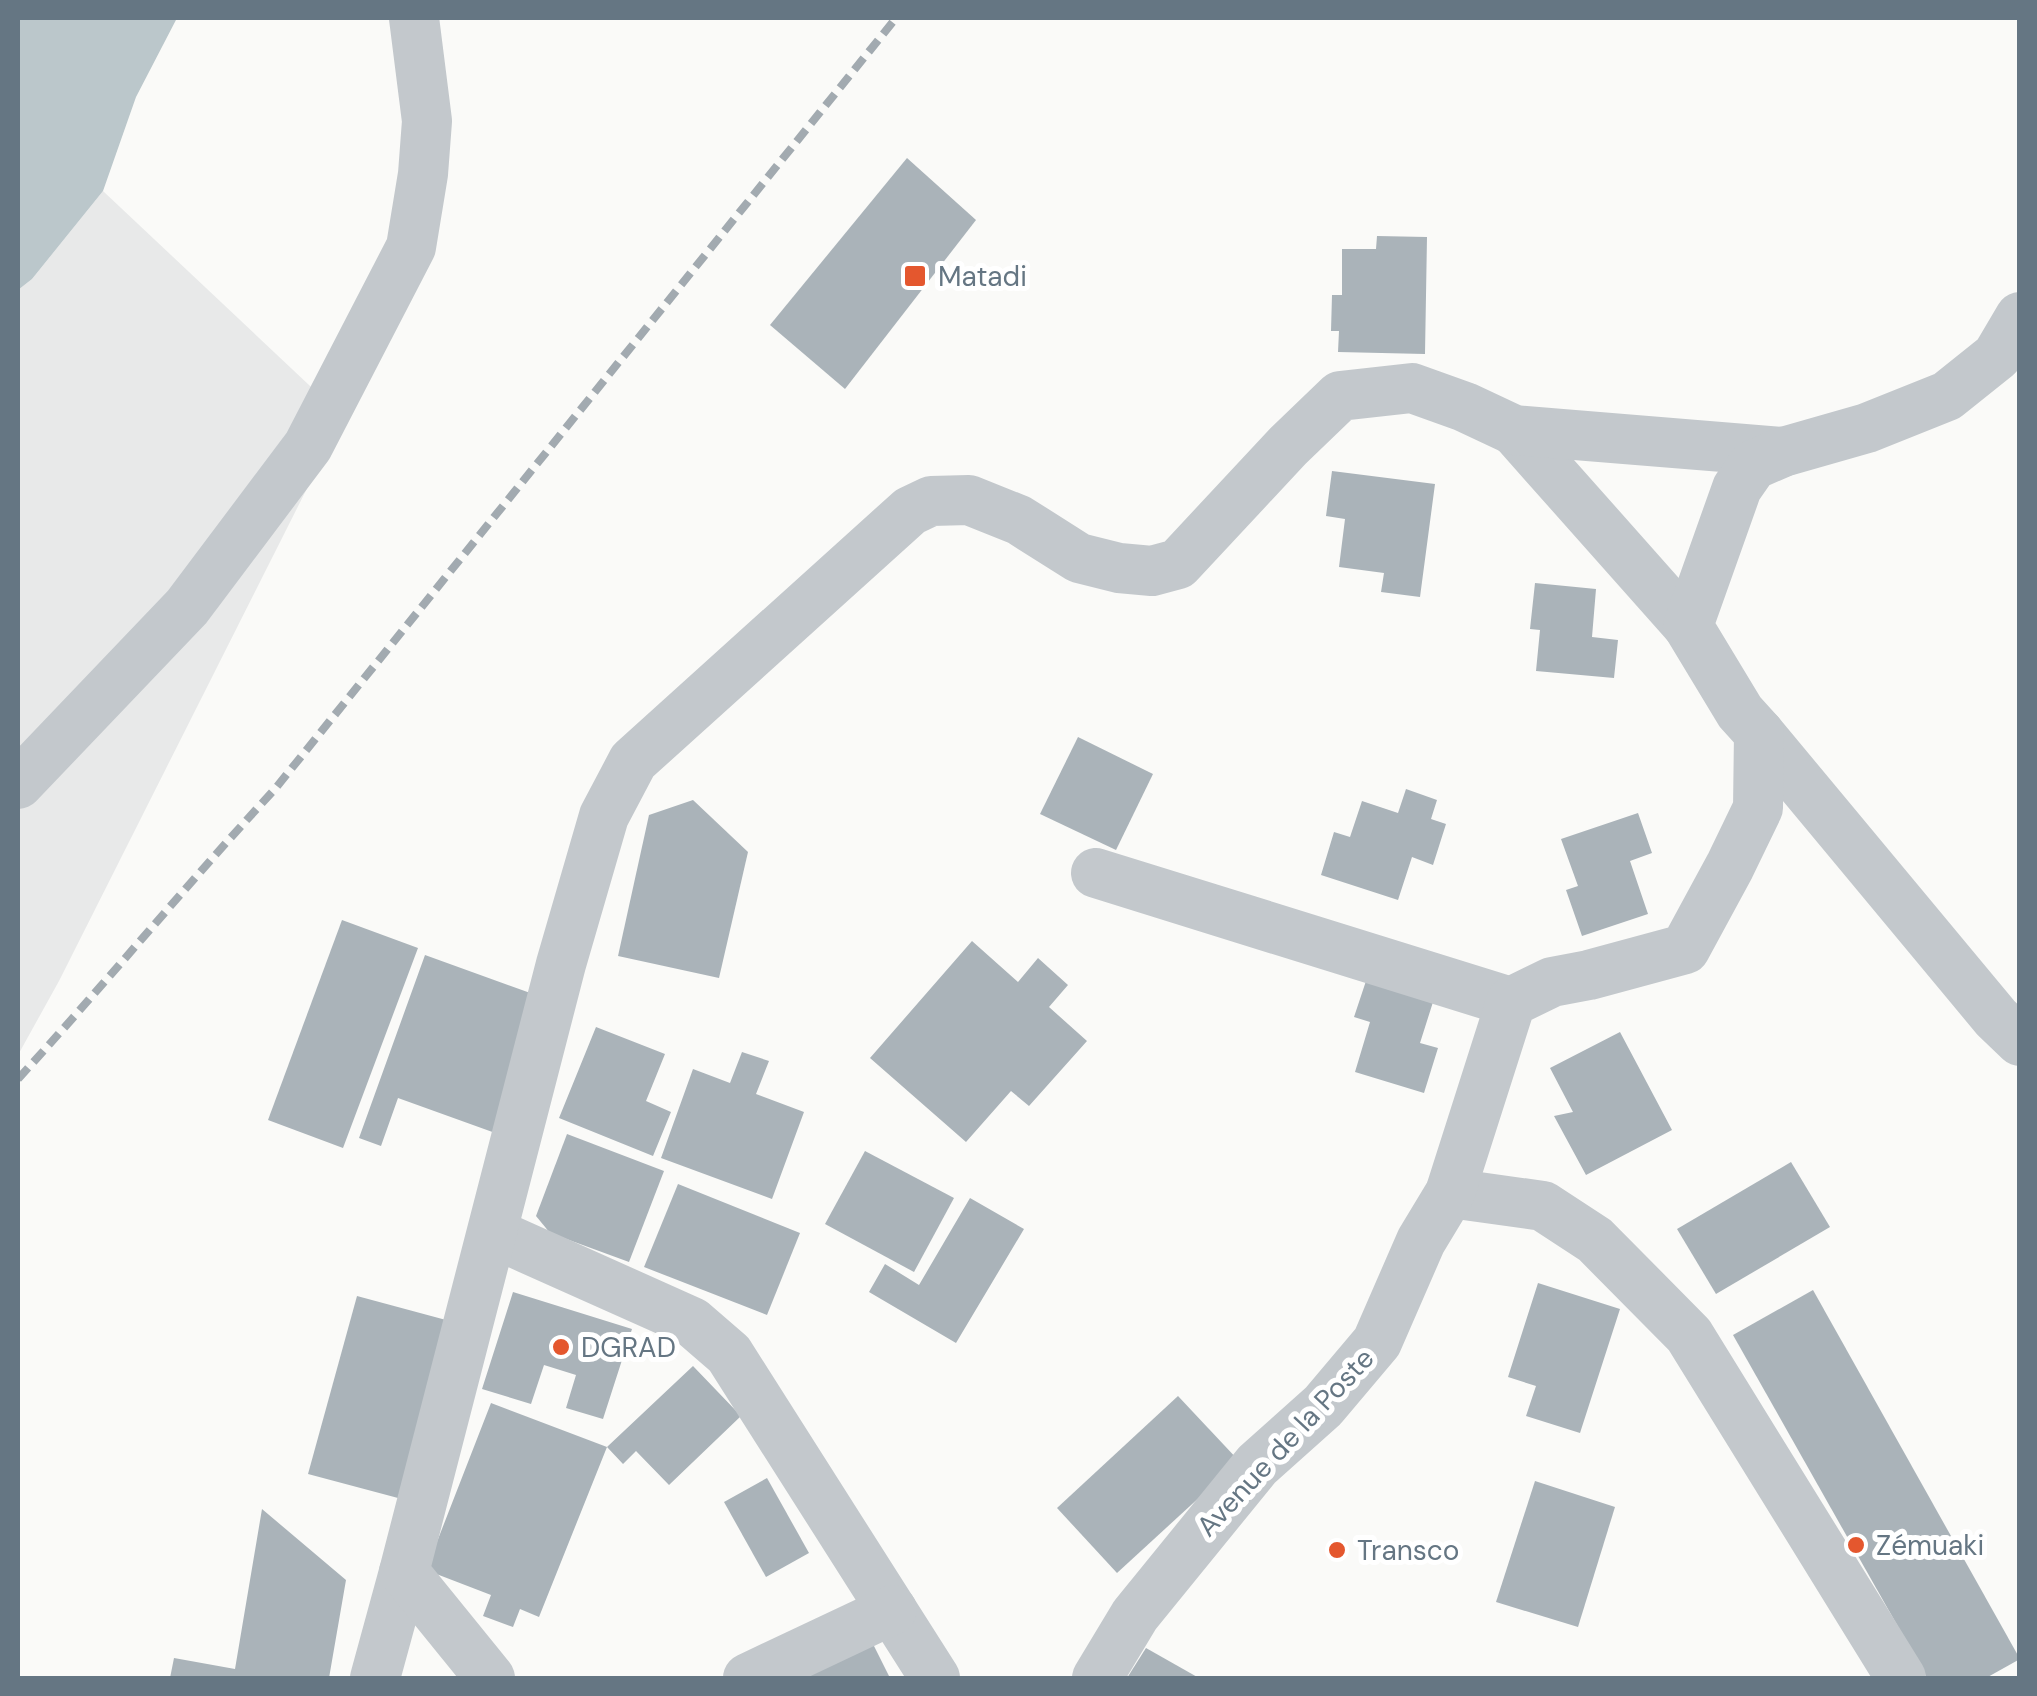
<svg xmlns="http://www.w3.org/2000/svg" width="2037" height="1696" viewBox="0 0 2037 1696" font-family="'DM Sans',sans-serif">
<rect width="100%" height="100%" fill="#fafaf8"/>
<polygon fill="#e8e9e9" points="103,191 343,417 59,981 18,1055 18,290 32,279"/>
<polygon fill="#bbc7cb" points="18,18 177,18 136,97 103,191 32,279 18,290"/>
<g fill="#aab3b9">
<polygon points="907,158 976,220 845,389 770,325"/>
<polygon points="1377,236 1427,237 1425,354 1338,352 1339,331 1331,331 1332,295 1342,295 1342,249 1376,249"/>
<polygon points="1332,471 1435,484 1420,597 1381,592 1384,573 1339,567 1345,519 1326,516"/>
<polygon points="1535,583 1596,589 1592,637 1618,640 1614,678 1536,671 1540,630 1530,629"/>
<polygon points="1078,737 1153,774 1116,850 1040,814"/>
<polygon points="1406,789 1437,800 1431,819 1446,824 1433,865 1412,857 1398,900 1321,875 1334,832 1350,837 1362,801 1398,813"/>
<polygon points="693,800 748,852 719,978 618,956 649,815"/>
<polygon points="1638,813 1652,853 1630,861 1648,914 1582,936 1566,890 1578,886 1561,839"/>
<polygon points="342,920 418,948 343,1148 268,1120"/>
<polygon points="972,941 1018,982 1038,958 1068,985 1049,1007 1087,1041 1029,1106 1011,1091 966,1142 870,1058"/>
<polygon points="425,955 547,999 498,1134 398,1098 381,1146 359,1138"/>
<polygon points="1366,981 1433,1002 1420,1043 1438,1048 1424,1093 1355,1072 1370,1022 1354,1017"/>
<polygon points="596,1027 665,1054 646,1101 671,1112 653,1156 559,1118"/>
<polygon points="1620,1032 1672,1130 1586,1175 1554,1116 1573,1112 1550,1068"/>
<polygon points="742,1052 769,1061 756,1094 804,1112 772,1199 661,1158 693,1069 730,1083"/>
<polygon points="567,1134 664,1171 629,1262 550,1233 536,1216"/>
<polygon points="865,1151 954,1198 914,1272 825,1224"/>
<polygon points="1791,1162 1830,1227 1716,1294 1677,1229"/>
<polygon points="678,1184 800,1233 767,1315 644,1267"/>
<polygon points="970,1198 1024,1229 956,1343 869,1292 885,1264 919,1285"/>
<polygon points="1538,1283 1620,1309 1580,1433 1526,1416 1536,1386 1508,1377"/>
<polygon points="1813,1290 2020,1659 1986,1678 1927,1678 1733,1335"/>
<polygon points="513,1292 632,1329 603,1419 566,1408 576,1375 544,1365 531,1404 482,1389"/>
<polygon points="357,1296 446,1320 398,1498 308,1474"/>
<polygon points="693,1366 741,1416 669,1485 636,1451 623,1464 607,1447"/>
<polygon points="1178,1396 1239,1461 1117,1573 1057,1508"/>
<polygon points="491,1403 607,1447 539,1617 520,1609 513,1627 483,1616 491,1595 426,1570"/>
<polygon points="767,1478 809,1553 766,1577 724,1502"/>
<polygon points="1535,1481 1615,1507 1578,1627 1496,1602"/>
<polygon points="262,1509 346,1580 329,1678 170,1678 174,1658 235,1669"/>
<polygon points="872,1642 890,1678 799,1678"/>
<polygon points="1146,1648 1199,1678 1127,1678"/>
</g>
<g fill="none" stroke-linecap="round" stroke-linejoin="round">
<g stroke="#c3c8cc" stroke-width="50">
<polyline points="1514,430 1688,626"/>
<polyline points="1759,733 1996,1018 2020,1041"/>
<polyline points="18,784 187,607 308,446 411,247 423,174 427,121 414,18"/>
<polyline points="1096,873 1511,1002"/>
<polyline points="1450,1193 1543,1206 1595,1240 1689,1335 1901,1678"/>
<polyline points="493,1233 692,1322 729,1354 935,1678"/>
<polyline points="375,1678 404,1572"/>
<polyline points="490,1678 404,1572 561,964 604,816 633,761 910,511 931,501 969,500 1019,520 1079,558 1119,568 1152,571 1178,564 1288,446 1340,396 1412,388 1465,407 1514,430 1783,452"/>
<polyline points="748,1678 892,1610"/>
<polyline points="1097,1678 1135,1615 1257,1465 1323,1406 1377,1342 1421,1241 1450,1193 1511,1002 1552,982 1589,975 1685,949 1730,866 1758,808 1759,733 1740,712 1688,626 1737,488 1753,465 1783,452 1867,428 1947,396 1997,356 2020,317"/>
</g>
<path stroke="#a2aab0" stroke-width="8" stroke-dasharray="15 8" stroke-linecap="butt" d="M18,1079c87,-95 169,-195 257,-290l621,-771"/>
</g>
<g fill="#e4572e" stroke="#fff" stroke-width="4">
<rect x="903" y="264" width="24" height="24" rx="5"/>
<circle cx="561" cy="1347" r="10"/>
<circle cx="1856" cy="1545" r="10"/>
<circle cx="1337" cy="1550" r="10"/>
</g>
<g text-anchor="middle" stroke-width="10" stroke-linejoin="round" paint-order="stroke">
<g font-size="28" fill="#657683" stroke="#fff" text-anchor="start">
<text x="938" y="286">Matadi</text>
<text x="581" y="1357">DGRAD</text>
<text x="1876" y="1555">Zémuaki</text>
<text x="1357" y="1560">Transco</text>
</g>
<g font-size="28" fill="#657683" stroke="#fff">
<text transform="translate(1285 1442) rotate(-47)" y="10">Avenue de la Poste</text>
</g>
</g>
<rect width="2037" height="1696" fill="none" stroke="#657683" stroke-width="40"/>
</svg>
